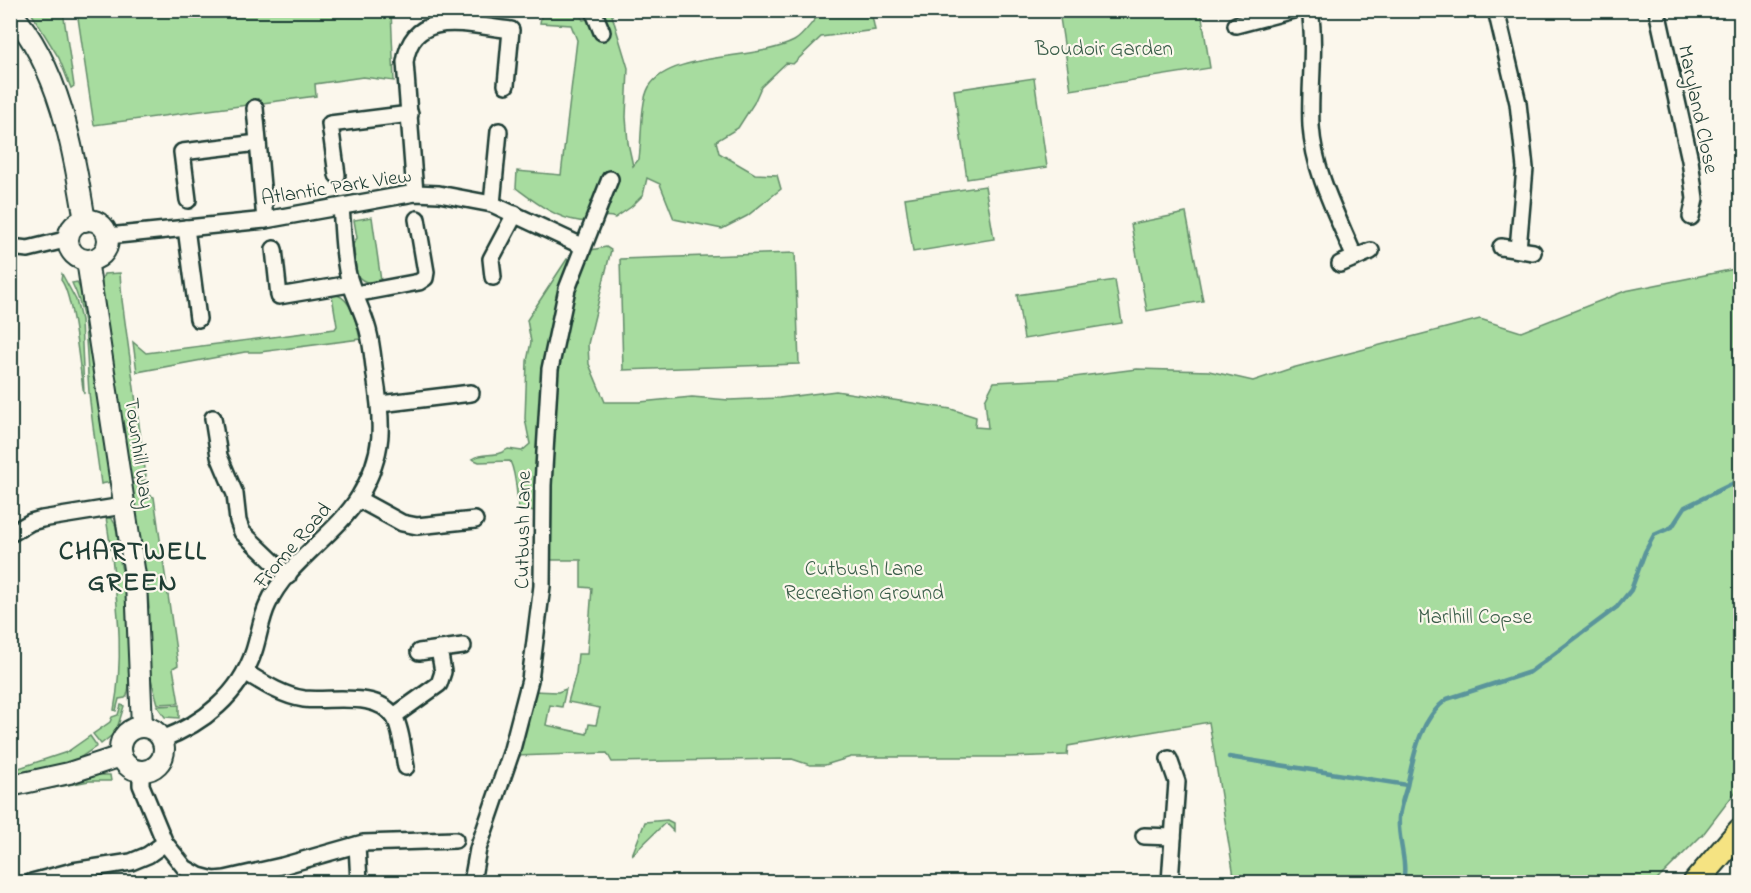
<svg xmlns="http://www.w3.org/2000/svg" width="1751" height="893" viewBox="0 0 1751 893" font-family="'Indie Flower',sans-serif">
<rect width="100%" height="100%" fill="#fbf7ec"/>
<filter id="ink" filterUnits="userSpaceOnUse"><feTurbulence type="fractalNoise" baseFrequency=".0167" numOctaves="2"/><feDisplacementMap in="SourceGraphic" scale="12" xChannelSelector="R" yChannelSelector="G"/><feConvolveMatrix kernelMatrix="1 2 1 2 8 2 1 2 1" color-interpolation-filters="sRGB"/></filter>
<g filter="url(#ink)">
<g fill="#a7dc9f" stroke="#638c6a" stroke-width="1.5">
<polygon points="30,11 63,11 74,86 71,88 59,58"/>
<polygon points="77,11 391,11 394,81 363,77 315,84 316,96 94,125"/>
<path d="M542,11h36l5,9 28,-8 17,56 -2,49 2,26 5,23 6,-7c3,-19 1,-57 10,-72 20,-35 109,-27 145,-46 8,-4 16,-16 22,-23l-2,-7h57l4,19 -54,7 -28,27 -7,-1 -25,24 -7,16 -16,25 -22,13 3,12 36,21 22,1 4,14 -34,27 -25,13 -48,-10 -14,-35 -13,-6 -4,17 -12,12 -16,11c-13,-5 -23,5 -36,3 -24,-3 -44,-19 -63,-33l1,-17 44,4 16,-135 -6,-15 -31,-2z"/>
<polygon points="1059,11 1201,11 1210,68 1071,90"/>
<polygon points="1034,78 1047,167 967,179 954,90"/>
<polygon points="985,186 994,239 913,252 905,198"/>
<polygon points="1186,213 1203,301 1147,311 1131,224"/>
<path d="M372,217l9,64c-10,2 -17,3 -24,-6l-4,-31 4,-6 -3,-18z"/>
<polygon points="606,247 611,250 588,344 589,364 605,402 640,402 692,397 729,400 779,398 836,391 951,409 976,417 975,427 988,428 985,400 994,382 1058,379 1137,369 1209,371 1253,381 1292,368 1480,319 1521,332 1625,291 1740,268 1740,786 1704,833 1655,882 1235,882 1209,722 1068,746 1067,755 1008,757 851,757 825,765 810,765 792,759 612,762 607,753 515,756 533,691 558,692 566,689 562,707 550,705 546,725 587,734 589,724 596,725 600,708 568,702 576,673 578,654 587,654 592,588 581,587 581,560 551,560 554,368 571,289 583,261 591,250"/>
<polygon points="795,253 799,364 623,370 620,259"/>
<path d="M567,259l6,3 -11,26 -21,223 -22,-1c-3,-17 -2,-34 -9,-49l-31,1 -7,-3c13,-8 21,0 36,-10l14,2 8,-7 -5,-25 2,-58 4,-19 -4,-22z"/>
<polygon points="120,273 122,300 146,476 126,480 102,306 102,279 104,274"/>
<path d="M62,274l14,26 5,20 3,74c-5,-26 -10,-97 -23,-114z"/>
<polygon points="1115,280 1122,323 1024,339 1017,295"/>
<path d="M77,282l7,16 27,184 -10,2c-4,-30 -9,-61 -12,-92 -3,-37 0,-75 -17,-109z"/>
<path d="M337,295c15,4 20,31 23,44l-100,13h-15l-108,20 -4,-30 13,11 189,-24 2,-3 -5,-30z"/>
<polygon points="146,480 149,495 154,497 178,665 173,668 179,703 158,704 149,672 144,609 149,608 148,596 144,596 127,484"/>
<polygon points="106,517 112,519 116,526 119,549 111,550"/>
<path d="M119,556c8,36 17,105 8,140l-2,2 -6,1 -3,12 -2,-1c10,-53 4,-99 -2,-153z"/>
<polygon points="121,705 124,706 116,732 101,744 93,734 110,722 112,717 118,715"/>
<polygon points="179,705 179,718 165,717 157,706"/>
<polygon points="90,736 97,746 69,765 11,779 10,771 67,752"/>
<polygon points="94,775 110,775 111,781 89,781 11,796 11,794"/>
<polygon points="667,820 673,823 673,831 665,823 632,855 645,822"/>
</g>
<g fill="none" stroke-linecap="round" stroke-linejoin="round">
<g stroke="#5a959b" stroke-width="4.5">
<polyline points="1229,757 1407,785"/>
<path d="M1403,882c5,-21 -6,-43 -4,-65 1,-10 5,-21 8,-31 7,-32 13,-67 40,-87l83,-27 87,-65 14,-17 14,-38 9,-17 18,-8 13,-20 55,-27"/>
</g>
<defs>
<g id="minor">
<polyline points="593,10 602,32"/>
<path d="M1310,10c6,39 -1,78 1,116 3,47 26,89 44,132"/>
<polyline points="1496,10 1518,103 1525,168 1518,249"/>
<polyline points="1657,10 1690,160 1695,199 1691,217"/>
<polyline points="1236,25 1293,10"/>
<polyline points="255,108 265,220"/>
<polyline points="337,175 330,124 410,114"/>
<path d="M415,193l-10,-131c8,-56 66,-36 106,-32l-5,55"/>
<polyline points="188,200 182,152 258,143"/>
<polyline points="492,204 499,131"/>
<polyline points="186,228 198,319"/>
<polyline points="108,236 265,220 415,193 439,194 492,204 582,246"/>
<polyline points="10,247 28,249 69,239"/>
<polyline points="1501,247 1533,252"/>
<polyline points="274,249 279,296 350,284"/>
<polyline points="1340,264 1371,251"/>
<polyline points="493,277 491,259 515,214"/>
<polyline points="355,294 419,282 425,278 426,272 417,219"/>
<polyline points="380,404 471,393"/>
<polyline points="213,418 219,456 235,494 238,521 242,532 288,576"/>
<polyline points="358,499 402,523 417,526 475,520"/>
<polyline points="10,534 31,522 42,519 123,506"/>
<polyline points="419,652 463,646"/>
<path d="M245,672c18,11 38,24 59,27 26,3 74,-9 91,19 7,14 8,34 11,49"/>
<polyline points="394,716 439,684 443,672 439,649"/>
<path d="M162,739c41,-15 78,-45 92,-88 5,-15 7,-33 14,-47 18,-41 68,-69 91,-107 26,-44 24,-73 16,-122 -2,-15 -3,-30 -7,-45 -5,-19 -15,-36 -20,-55 -5,-22 -5,-46 -7,-68"/>
<polyline points="1169,759 1177,782 1170,882"/>
<polyline points="141,772 141,785 165,843 185,868 199,876 214,880 225,879 282,866 363,843 455,840"/>
<polyline points="1144,836 1173,837"/>
<polyline points="357,845 359,882"/>
<polyline points="32,882 73,871 131,862 148,855 165,843"/>
<polyline points="472,882 478,849 511,753 530,680 542,586 543,485 550,369 567,289 610,179"/>
</g>
<g id="tertiary">
<path d="M10,11c50,57 63,137 75,210"/>
<circle cx="88" cy="240" r="20"/>
<polyline points="87,260 136,582 142,727"/>
<circle cx="142" cy="749" r="22"/>
<polyline points="10,786 69,773 121,756"/>
</g>
<polyline id="primary" points="1696,882 1740,831"/>
</defs>
<use href="#minor" stroke="#1f3d34" stroke-width="20"/>
<use href="#tertiary" stroke="#1f3d34" stroke-width="24"/>
<use href="#primary" stroke="#1f3d34" stroke-width="28"/>
<use href="#minor" stroke="#fbf7ec" stroke-width="15"/>
<use href="#tertiary" stroke="#fbf7ec" stroke-width="20"/>
<use href="#primary" stroke="#f5e382" stroke-width="24"/>
</g>
</g>
<g text-anchor="middle" stroke-width="4.5" stroke-linejoin="round" paint-order="stroke">
<g font-size="21" fill="#3a5d49" stroke="#fbf7ec">
<text x="1104" y="55">Boudoir Garden</text>
<text x="864" y="575">Cutbush Lane<tspan x="864" dy="24">Recreation Ground</tspan></text>
<text x="1475" y="623">Marlhill Copse</text>
</g>
<g font-size="21" fill="#1f3d34" stroke="#fbf7ec">
<text transform="translate(1699 109) rotate(78)" y="7">Maryland Close</text>
<text transform="translate(336 186) rotate(-9)" y="7">Atlantic Park View</text>
<text transform="translate(140 453) rotate(82)" y="7">Townhill Way</text>
<text transform="translate(522 530) rotate(-89)" y="7">Cutbush Lane</text>
<text transform="translate(292 545) rotate(-49)" y="7">Frome Road</text>
</g>
<g font-size="27" font-weight="bold" letter-spacing="1.5" fill="#1f3d34" stroke="#fbf7ec">
<text x="133" y="559">CHARTWELL<tspan x="133" dy="31">GREEN</tspan></text>
</g>
</g>
<rect width="1751" height="893" fill="none" stroke="#fbf7ec" stroke-width="36"/>
<rect x="18" y="18" width="1715" height="857" fill="none" stroke="#1f3d34" stroke-width="2" filter="url(#ink)"/>
</svg>
